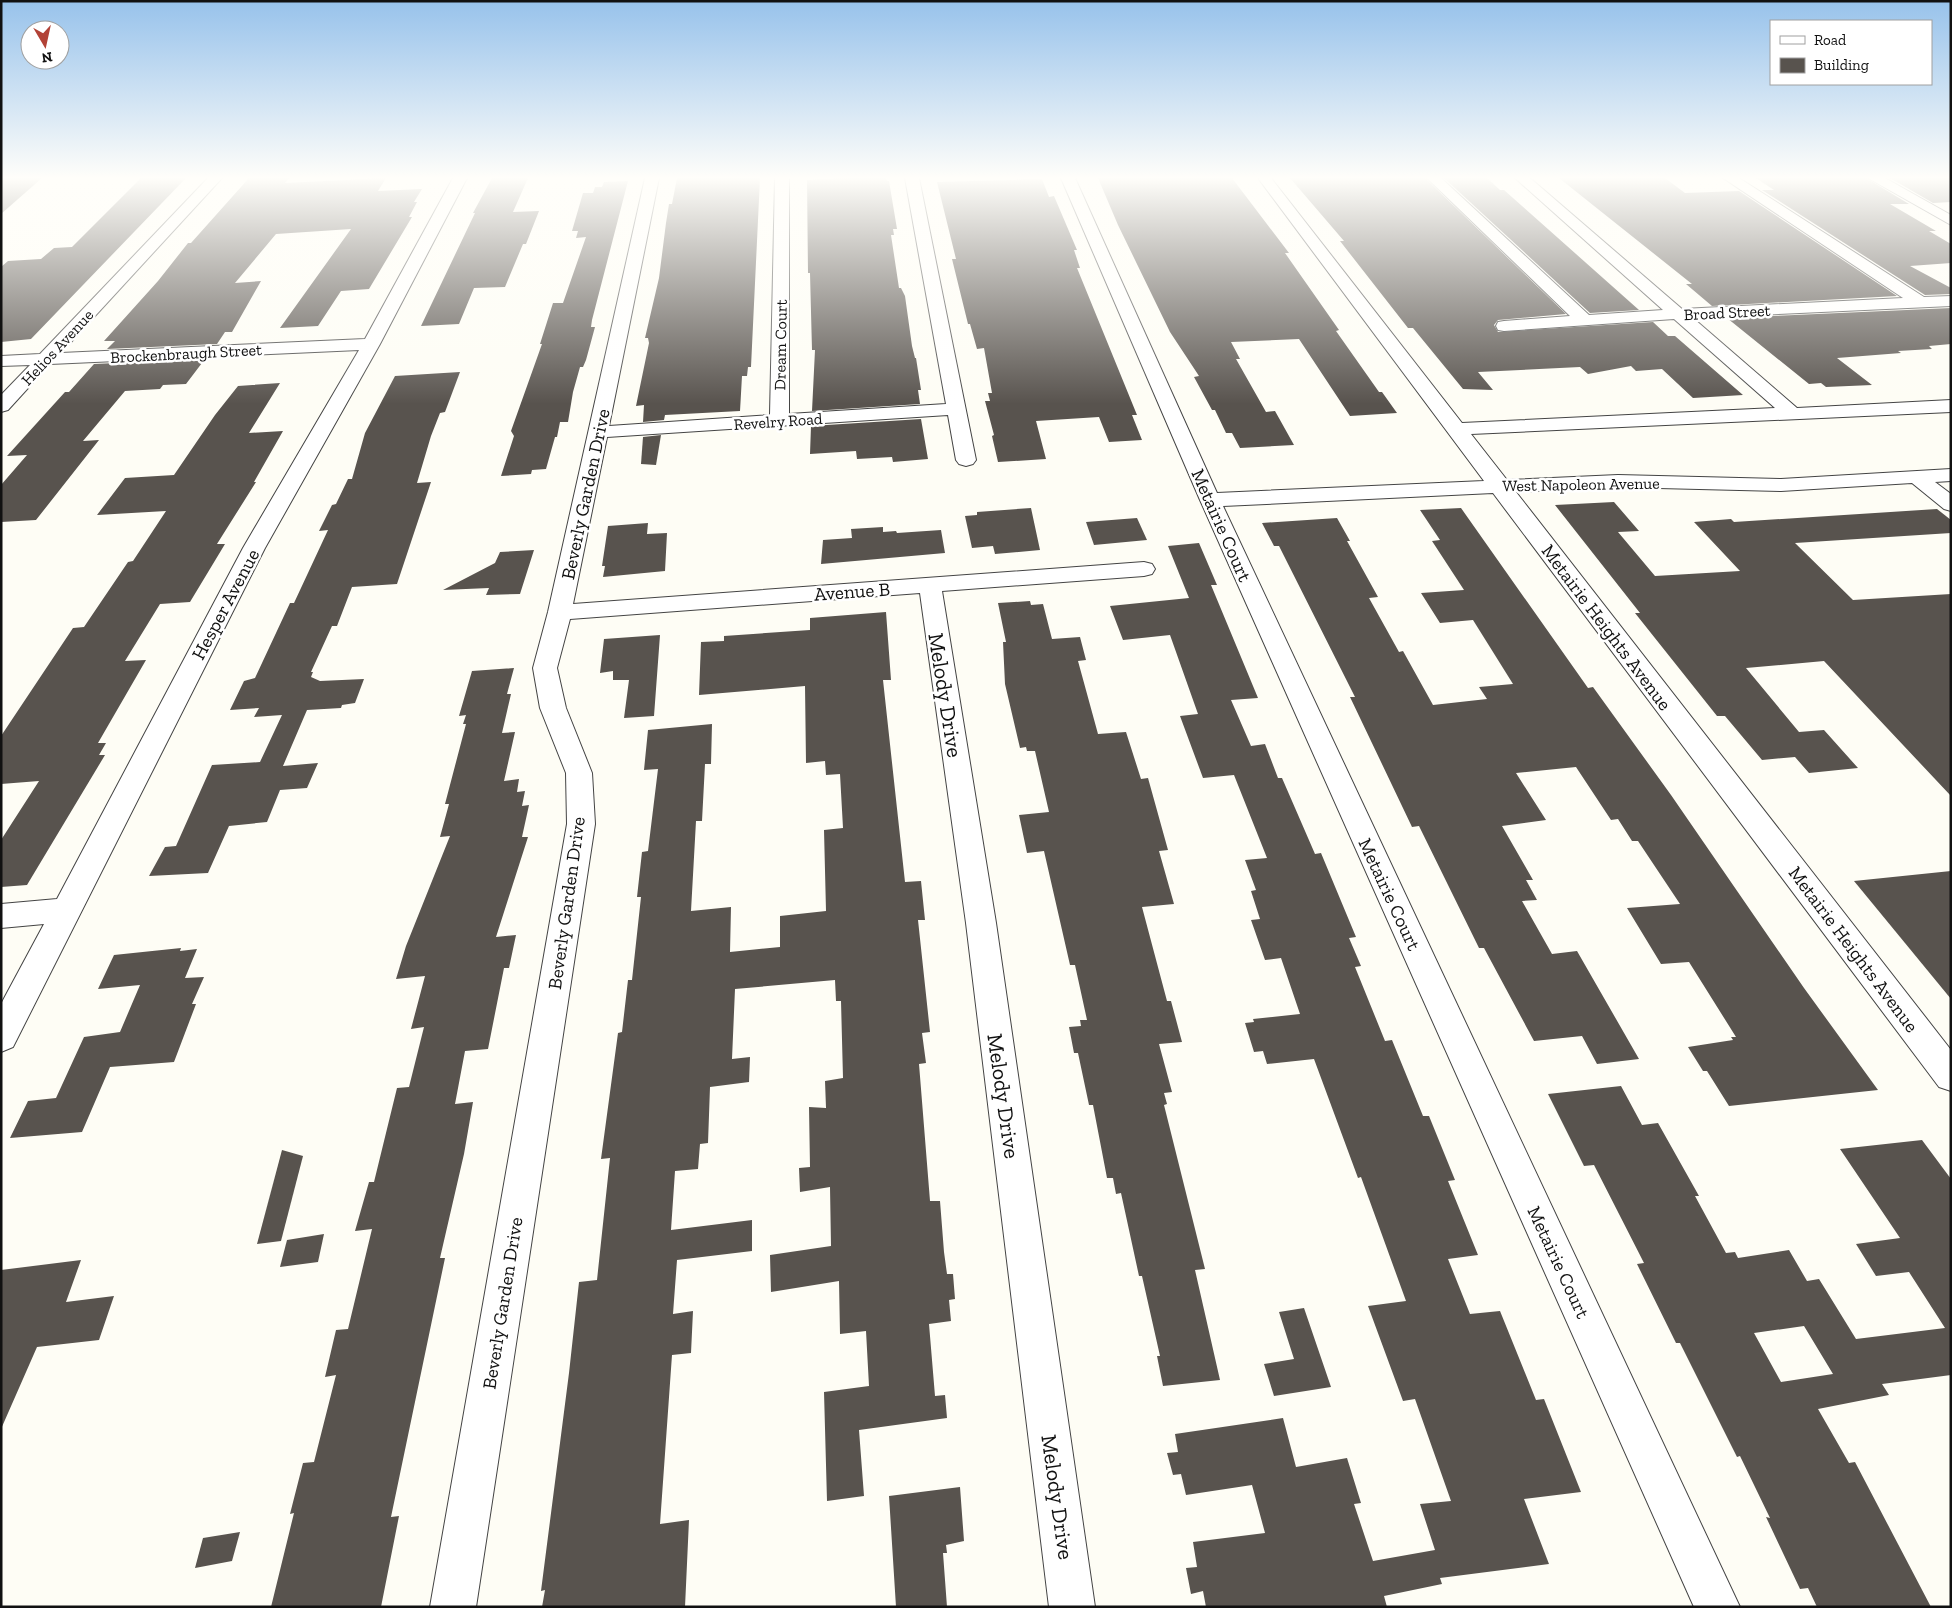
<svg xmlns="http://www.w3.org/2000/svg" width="1952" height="1608" viewBox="0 0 1952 1608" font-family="'Zilla Slab',serif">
<rect width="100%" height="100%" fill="#fefdf5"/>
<g fill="#58534e" fill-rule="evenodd">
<polygon points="1,178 42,178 1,214"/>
<polygon points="141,178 186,178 31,339 1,342 1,267 8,261 41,259 54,248 72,247"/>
<polygon points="249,178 289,178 285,183 386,178 378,191 422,189 414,202 417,202 409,217 412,217 369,289 341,291 318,326 280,328 351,229 276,234 235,283 261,281 232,332 225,332 217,344 107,349 115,341 104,341 158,281 188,243 191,243"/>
<polygon points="492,178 528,178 513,212 539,211 526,244 523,244 505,287 474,288 459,324 421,326 475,213 473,213"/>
<polygon points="677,178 760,178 751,367 748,367 747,376 742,376 740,411 665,415 664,420 643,422 644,405 636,406 649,343 648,338 645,338 659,278 666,223 669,204 672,204"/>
<polygon points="851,178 886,178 887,181 889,181 897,229 893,229 894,235 891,235 899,288 901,288 905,296 912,346 915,358 916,358 921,390 918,390 920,404 812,411 815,350 812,350 810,273 808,273 807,180"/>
<polygon points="1098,178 1232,178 1289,253 1285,253 1339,330 1336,331 1379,392 1382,392 1397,413 1350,416 1299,339 1231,342 1240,359 1236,359 1266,412 1275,411 1294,445 1240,448 1232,433 1226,433 1215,410 1212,410 1194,377 1199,376 1170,332 1118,225"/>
<polygon points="1290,178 1425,178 1566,314 1498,320 1494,325 1498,332 1653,322 1668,336 1675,336 1743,395 1693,398 1662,369 1636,371 1631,366 1588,374 1580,367 1478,372 1493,390 1463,389 1413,328 1408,328 1340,241 1344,241"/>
<polygon points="1444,178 1487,178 1500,190 1504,190 1639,310 1590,313"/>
<polygon points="1559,178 1665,178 1685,193 1739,191 1897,296 1712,306 1686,284 1692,284"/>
<polygon points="1756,178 1866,178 1909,204 1890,204 1936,231 1929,231 1951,244 1951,263 1910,266 1951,288 1951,294 1925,295 1762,190 1774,190"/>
<polygon points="1890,178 1951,178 1951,202 1933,203"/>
<polygon points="1042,179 1049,197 1054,196 1077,250 1074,250 1080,268 1077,268 1137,415 1132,415 1142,440 1109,442 1099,417 1036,421 1046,459 998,462 992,436 994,435 985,401 990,401 988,393 992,393 984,348 977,349 970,324 968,324 952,259 956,259 937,182"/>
<polygon points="628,181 592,320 591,327 595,327 586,360 583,367 580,367 573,392 568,422 560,422 557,437 555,437 546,469 532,470 531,474 501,476 514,436 511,431 542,344 540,344 553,303 563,303 586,237 576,238 578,231 572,231 583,193 593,193 595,187 602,187 604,182"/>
<polygon points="1951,308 1951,344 1929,346 1932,349 1898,351 1901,353 1837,358 1872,385 1826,387 1821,383 1809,384 1727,318"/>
<polygon points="205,359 186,384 163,385 160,389 125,391 83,441 99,440 36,520 1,522 1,485 27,455 7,456 65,392 69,392 94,364"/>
<polygon points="460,372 445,412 440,413 431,436 417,483 431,482 397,584 352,587 337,626 332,626 311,672 313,672 311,677 320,681 364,679 355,703 342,705 341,708 307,710 283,766 318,763 307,788 280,790 267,822 229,826 208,873 149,876 165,847 176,846 212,765 260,762 282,715 254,717 259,708 230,710 244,681 255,678 290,603 294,603 328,530 319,531 332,505 336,504 348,479 352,479 365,433 395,376"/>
<polygon points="280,383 249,433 283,431 254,482 256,482 217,544 225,544 190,602 160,604 125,661 146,660 98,743 106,743 99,755 105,755 27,885 1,887 1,840 39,781 1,784 1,736 73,628 84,627 128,562 133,561 166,511 97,515 125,478 174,475 215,415 238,386"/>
<polygon points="921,419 928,459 893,462 892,457 857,459 856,451 810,454 811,426"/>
<polygon points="661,435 656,465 641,464 643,437"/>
<polygon points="1614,502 1639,531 1618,532 1655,576 1740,571 1694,522 1731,519 1734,522 1937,509 1951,520 1951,533 1795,543 1853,600 1951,594 1951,796 1824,661 1746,668 1799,732 1824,730 1858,768 1809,773 1795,757 1762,760 1725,716 1717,716 1635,613 1640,613 1555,505"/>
<polygon points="1031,508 1040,550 995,554 993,546 972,548 965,516 977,515 977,512"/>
<polygon points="1461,508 1588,688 1593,687 1671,795 1804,988 1878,1090 1729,1106 1707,1071 1703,1071 1688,1047 1733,1040 1731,1037 1736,1037 1689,962 1661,964 1627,908 1680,904 1638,841 1632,841 1618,819 1611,820 1576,767 1516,773 1546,820 1502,826 1533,880 1526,880 1537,900 1522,901 1552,954 1577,951 1639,1059 1597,1064 1582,1036 1534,1041 1484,948 1479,948 1419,826 1412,827 1350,697 1355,697 1279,546 1274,546 1262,523 1337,518 1350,541 1347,541 1378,597 1369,598 1399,652 1403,651 1433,705 1487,699 1479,687 1513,684 1473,620 1440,623 1421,593 1464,590 1432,541 1440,540 1420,510"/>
<polygon points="1137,518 1147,540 1094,545 1086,522"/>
<polygon points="648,523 647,534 667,533 665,571 603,577 605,566 602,566 608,526"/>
<polygon points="883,527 883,532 896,531 897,533 941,530 945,553 821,564 823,540 852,538 851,529"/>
<polygon points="1199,543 1217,585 1211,585 1258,698 1231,700 1251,746 1265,744 1278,778 1282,778 1315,854 1321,853 1356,937 1349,938 1361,966 1355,967 1385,1041 1392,1040 1423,1116 1429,1116 1455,1180 1448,1181 1478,1255 1448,1259 1470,1314 1500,1311 1536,1400 1544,1399 1581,1492 1524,1499 1549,1564 1440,1578 1442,1584 1384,1596 1387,1607 1206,1607 1203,1591 1191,1594 1186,1568 1197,1567 1193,1542 1265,1533 1252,1485 1186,1495 1181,1474 1173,1475 1167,1453 1178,1452 1175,1434 1283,1418 1296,1467 1347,1458 1361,1503 1354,1504 1373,1561 1435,1550 1420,1504 1451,1501 1415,1399 1403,1401 1368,1306 1406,1301 1361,1177 1358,1178 1314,1059 1267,1064 1263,1051 1254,1052 1245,1023 1254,1022 1253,1019 1300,1014 1281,958 1265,960 1251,920 1260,919 1251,891 1256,890 1245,860 1267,858 1234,775 1203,778 1180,716 1198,714 1170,635 1123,640 1110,606 1189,598 1168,546"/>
<polygon points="534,550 520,594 486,595 489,588 443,590 495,563 500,552"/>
<polygon points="1030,601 1031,605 1043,604 1052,639 1080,637 1086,660 1078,661 1098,734 1126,732 1141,779 1148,778 1168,850 1159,851 1174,904 1142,907 1167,1001 1171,1001 1182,1042 1159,1044 1172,1092 1164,1093 1167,1104 1164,1105 1205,1269 1195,1270 1220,1380 1163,1386 1157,1356 1160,1356 1142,1276 1139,1276 1121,1193 1116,1194 1113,1178 1107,1178 1093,1105 1089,1105 1078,1053 1074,1053 1069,1027 1081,1026 1080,1020 1087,1020 1075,965 1070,965 1044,851 1027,853 1019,815 1049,812 1035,751 1027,751 1026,747 1020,748 1005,684 1003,642 1006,642 998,603"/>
<polygon points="886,612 891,680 883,680 905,882 921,881 925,920 918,920 930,1032 922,1033 926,1063 919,1064 930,1201 940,1201 944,1252 947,1274 953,1274 955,1299 949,1300 951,1321 929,1324 935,1396 945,1395 947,1418 859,1430 864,1496 827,1501 824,1392 869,1386 866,1331 840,1334 839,1281 771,1292 770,1255 831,1246 830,1187 800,1192 799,1168 810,1167 809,1107 826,1108 825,1081 843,1078 841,1001 836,1001 835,980 735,989 732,1059 750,1057 749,1082 710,1087 708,1143 700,1144 698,1169 675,1171 671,1230 752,1220 752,1251 677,1260 673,1314 693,1311 691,1353 672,1355 660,1524 689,1520 685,1607 542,1607 545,1590 541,1591 569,1373 579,1282 597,1280 610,1158 601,1159 618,1033 622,1032 628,980 632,980 641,897 637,897 642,852 648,851 658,769 644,770 648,730 712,724 711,764 705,764 702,821 696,821 691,911 731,907 730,952 780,947 780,916 826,911 824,830 843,828 840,774 826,775 825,761 806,763 805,686 699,695 701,642 724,641 724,636 810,630 810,618"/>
<polygon points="660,635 654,716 624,718 629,680 613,680 613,671 600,673 604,639"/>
<polygon points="514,668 507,694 511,694 502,733 515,732 504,781 519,779 517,792 525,791 522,806 529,805 522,837 528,837 496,937 516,935 509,968 504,968 488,1049 465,1051 455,1104 473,1102 464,1154 440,1258 445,1258 391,1517 399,1516 381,1607 271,1607 294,1513 290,1514 303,1463 314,1462 336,1375 325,1377 336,1330 348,1329 372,1229 355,1231 369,1182 374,1182 397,1088 409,1087 424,1027 411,1029 425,976 396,979 406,946 450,836 440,837 449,804 445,804 466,724 463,724 466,715 459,716 472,671"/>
<polygon points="1951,871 1951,999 1854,881"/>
<polygon points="181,948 180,951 197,949 185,978 204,977 192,1004 196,1004 174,1062 110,1067 82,1132 10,1138 28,1101 56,1098 84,1037 120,1032 140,985 98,989 114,955"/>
<path d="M1621,1086l21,39 16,-2 41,73h-4l31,57 9,-1 3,6 51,-8 18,31 12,-2 37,60 89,-11 -36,-56 -33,4 -20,-32 44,-6 -60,-89 82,-9 29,39v196l-69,9 7,11 -71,14 31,54 6,-1 76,145h-114l-9,-19 -8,1 -34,-72 4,1 -30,-62 -3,1 -57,-114h-4l-39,-79 7,-1 -50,-98 -10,1 -36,-72zM1804,1326l29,48 -52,8 -27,-49z"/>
<polygon points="282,1150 303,1156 281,1241 257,1244"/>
<polygon points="324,1234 318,1262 280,1267 287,1240"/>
<polygon points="81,1260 66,1302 114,1296 99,1340 37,1347 1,1429 1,1270"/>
<polygon points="1304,1308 1331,1387 1274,1396 1264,1364 1294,1359 1279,1312"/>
<polygon points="960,1487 964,1541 946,1545 947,1553 943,1553 947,1607 896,1607 889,1496"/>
<polygon points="240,1532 232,1561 195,1568 203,1538"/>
</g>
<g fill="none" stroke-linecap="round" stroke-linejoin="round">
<defs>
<g id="minor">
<polygon points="208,178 222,178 61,353 365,339 453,178 467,178 380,344 265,548 13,1047 1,1052 1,1004 44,924 1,928 1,904 57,899 243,548 359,350 50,364 8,410 1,412 1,395 30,365 1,366 1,356 40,354"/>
<polygon points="645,178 659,178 609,426 770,415 775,178 789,178 789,414 946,404 905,178 919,178 976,460 973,464 966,466 959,464 956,460 948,415 607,437 573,604 1144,562 1152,564 1155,569 1152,574 1144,576 942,591 996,923 1095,1607 1049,1607 966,923 920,593 570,619 557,668 566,708 592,773 595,824 476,1607 430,1607 567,824 566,773 540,708 533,668 548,612"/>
<polygon points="1061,178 1075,178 1217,493 1484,481 1258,178 1271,178 1462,423 1775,408 1674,319 1504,331 1498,330 1496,326 1498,322 1504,321 1570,316 1427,178 1441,178 1589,315 1663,310 1515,178 1530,178 1682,309 1903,298 1723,178 1739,178 1924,297 1951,296 1951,306 1693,318 1797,408 1951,400 1951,412 1471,434 1507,480 1618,475 1781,479 1951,469 1951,481 1935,482 1951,494 1951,511 1944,509 1912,483 1781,491 1618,487 1516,492 1951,1050 1951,1091 1939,1087 1493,493 1223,506 1740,1607 1694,1607 1200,500"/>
<polygon points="1868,178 1885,178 1951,215 1951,225"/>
</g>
</defs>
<use href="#minor" stroke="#444" stroke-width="2"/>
<use href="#minor" fill="#fff" fill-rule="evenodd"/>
</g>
<linearGradient id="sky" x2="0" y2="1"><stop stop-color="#97c2eb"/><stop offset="0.44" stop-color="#fffefa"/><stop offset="1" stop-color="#fffefa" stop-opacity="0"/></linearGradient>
<rect width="1952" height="404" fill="url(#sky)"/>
<g text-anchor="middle" stroke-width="5" stroke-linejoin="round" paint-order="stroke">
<g font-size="16" fill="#111" stroke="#fff">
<text transform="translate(1727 312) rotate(-3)" y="6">Broad Street</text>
<text transform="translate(780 345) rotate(-89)" y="6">Dream Court</text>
<text transform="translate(57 347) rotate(-47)" y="6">Helios Avenue</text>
<text transform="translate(186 353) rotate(-3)" y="6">Brockenbraugh Street</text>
<text transform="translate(778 421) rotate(-4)" y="6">Revelry Road</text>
<text transform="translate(1581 484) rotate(-1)" y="6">West Napoleon Avenue</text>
</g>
<g font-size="19" fill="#111" stroke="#fff">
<text transform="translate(585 494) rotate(-78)" y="7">Beverly Garden Drive</text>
<text transform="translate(1222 525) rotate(66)" y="7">Metairie Court</text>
<text transform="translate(852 591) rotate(-4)" y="7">Avenue B</text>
<text transform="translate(225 604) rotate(-62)" y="7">Hesper Avenue</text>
<text transform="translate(1607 627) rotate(53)" y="7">Metairie Heights Avenue</text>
<text transform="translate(1390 894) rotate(65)" y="7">Metairie Court</text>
<text transform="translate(566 903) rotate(-82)" y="7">Beverly Garden Drive</text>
<text transform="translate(1854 949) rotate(53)" y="7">Metairie Heights Avenue</text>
<text transform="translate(1559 1262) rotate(65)" y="7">Metairie Court</text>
<text transform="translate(502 1303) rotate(-81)" y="7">Beverly Garden Drive</text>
</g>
<g font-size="22" fill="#111" stroke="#fff">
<text transform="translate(946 695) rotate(81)" y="8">Melody Drive</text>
<text transform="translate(1004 1096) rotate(82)" y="8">Melody Drive</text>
<text transform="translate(1058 1497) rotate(82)" y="8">Melody Drive</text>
</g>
</g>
<rect width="1952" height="1608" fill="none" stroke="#111111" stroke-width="5"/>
<rect x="1770" y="20" width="162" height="65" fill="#ffffff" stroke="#a0a0a0"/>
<rect x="1780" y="36" width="25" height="8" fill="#ffffff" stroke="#a0a0a0"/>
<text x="1814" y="45" font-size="15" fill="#111111">Road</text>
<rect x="1780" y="58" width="25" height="15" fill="#58534e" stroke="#a0a0a0"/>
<text x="1814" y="70" font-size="15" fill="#111111">Building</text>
<g transform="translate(45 45) rotate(171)"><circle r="24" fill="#ffffff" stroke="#a0a0a0"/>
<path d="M0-4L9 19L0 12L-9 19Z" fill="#b24237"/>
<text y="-8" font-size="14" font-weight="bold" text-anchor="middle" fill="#111111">N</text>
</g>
</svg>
